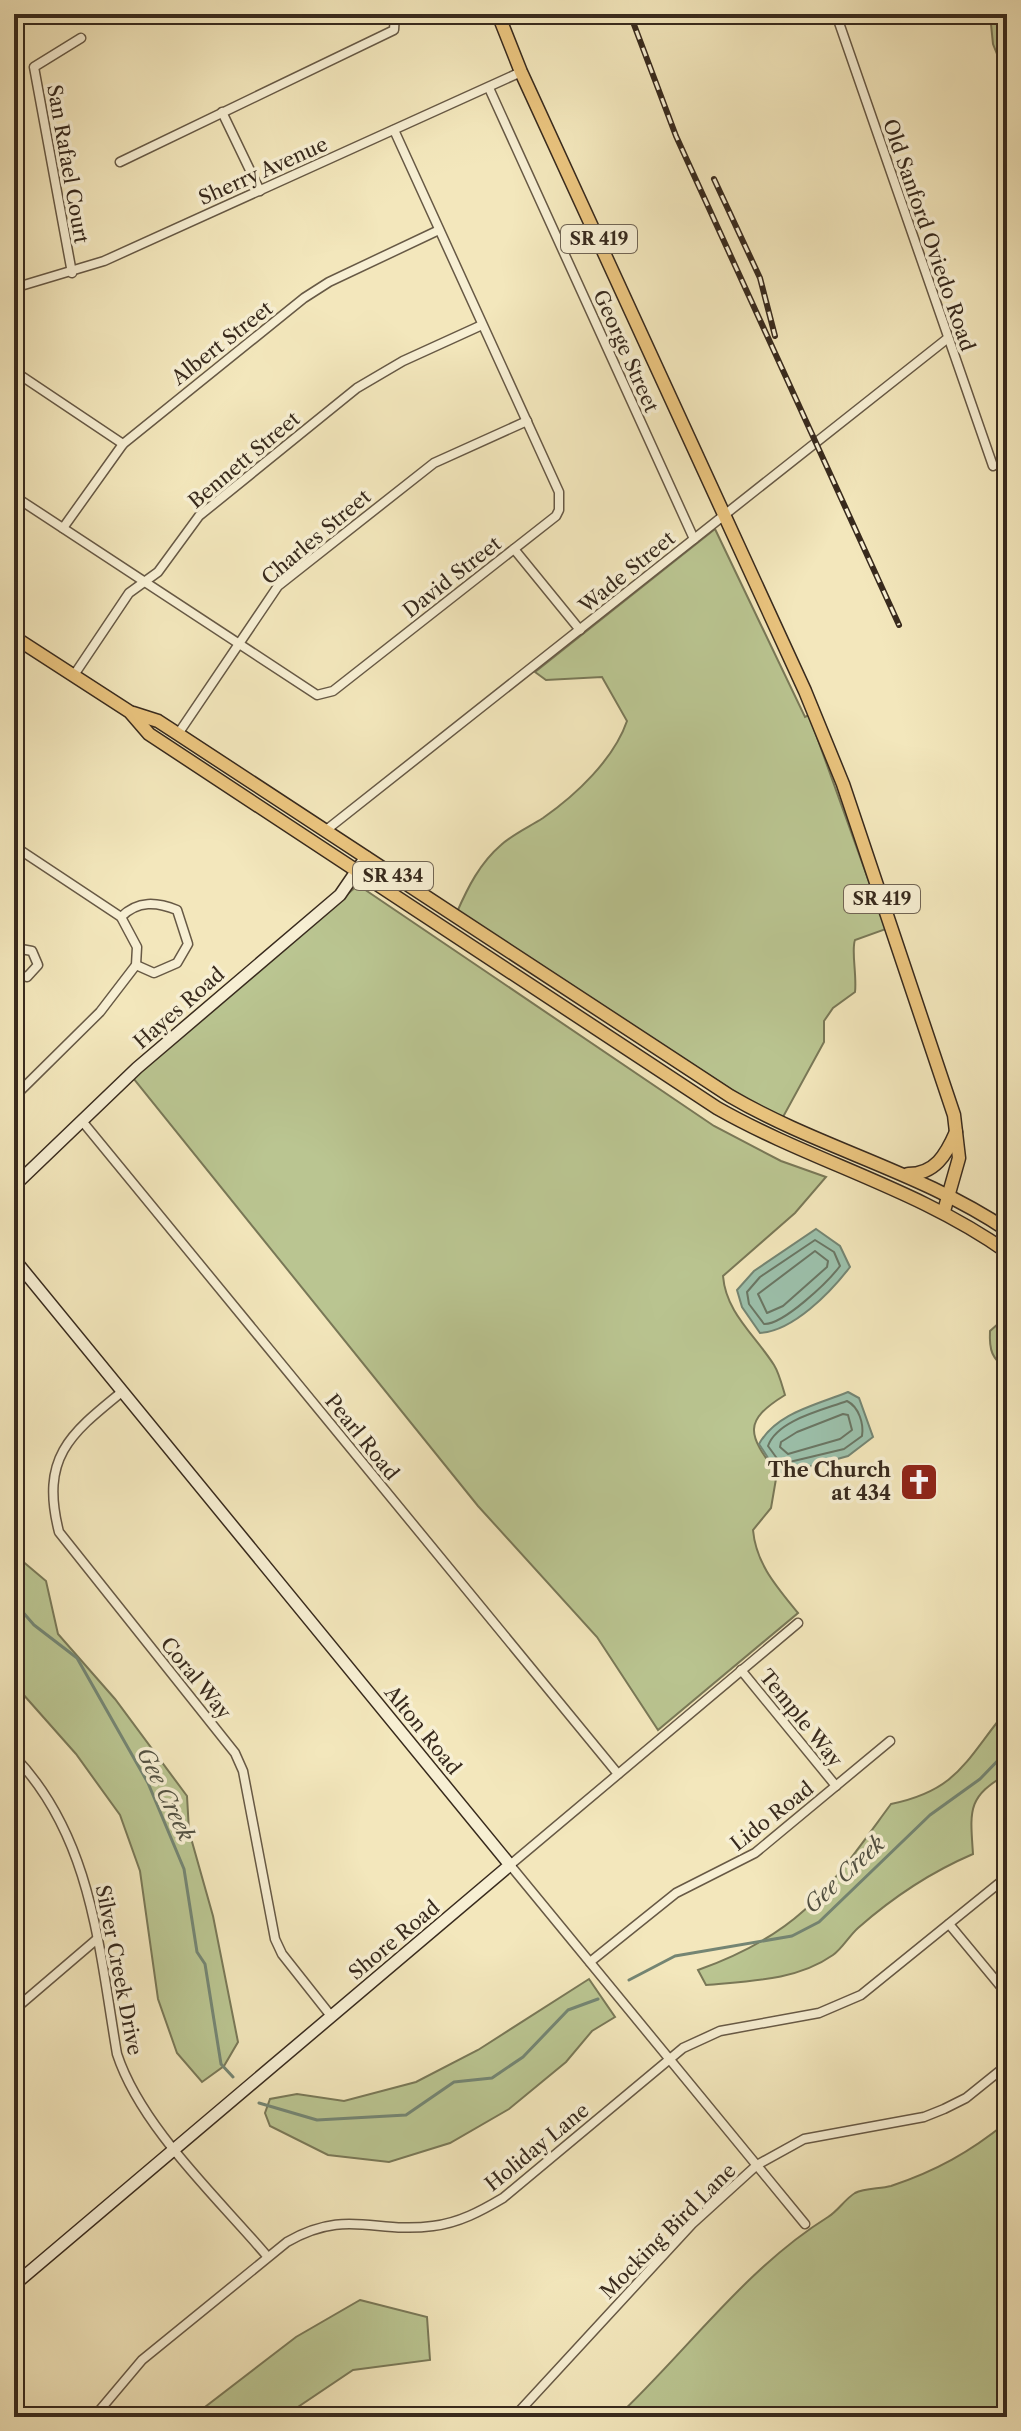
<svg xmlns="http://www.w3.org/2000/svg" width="1021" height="2431" viewBox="0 0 1021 2431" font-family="'Libre Caslon Text',serif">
<rect width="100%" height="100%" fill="#f3e7bc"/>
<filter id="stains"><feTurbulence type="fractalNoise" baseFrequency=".0025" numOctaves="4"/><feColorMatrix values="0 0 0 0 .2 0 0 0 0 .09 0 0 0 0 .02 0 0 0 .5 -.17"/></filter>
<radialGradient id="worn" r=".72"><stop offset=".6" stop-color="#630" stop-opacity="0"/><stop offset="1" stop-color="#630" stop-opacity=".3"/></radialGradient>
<g fill="#bac591" stroke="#797857" stroke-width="2">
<polygon points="990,14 1007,14 1007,109 1000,98 1007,79 993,44"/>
<path d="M715,529l90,188 4,-2 77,214 -31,11c-4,10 2,35 0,52l-22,16 -9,13v21l-41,75 -40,-20 -286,-185c11,-25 23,-49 44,-67 12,-11 28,-18 42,-27 33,-23 71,-59 84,-97l-25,-44 -56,3 -11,-8z"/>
<path d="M358,885l356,241 67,35 45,16 -31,36 -72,63c3,37 32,59 51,89 5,8 8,20 11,30 -42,26 -38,39 -8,78l-6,35 -18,22c3,34 24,57 45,83l-140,117 -61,-93 -119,-131 -345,-428z"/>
<path d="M1007,1316v54c-15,-12 -18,-19 -17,-39z"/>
<polygon points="14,1554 46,1581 58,1634 115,1699 187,1796 189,1831 213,1916 238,2042 224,2066 202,2082 177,2053 158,1999 140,1871 120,1815 76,1754 14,1684"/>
<path d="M1007,1710v64c-40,23 -37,36 -34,80 -42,18 -81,44 -115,74 -9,8 -16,21 -25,27 -37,26 -85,26 -127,30l-8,-15c104,-37 131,-82 193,-166 68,-14 75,-45 116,-94z"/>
<polygon points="589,1979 615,2017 592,2031 566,2062 509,2109 450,2143 389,2162 328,2155 270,2126 265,2113 270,2099 297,2094 344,2101 416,2082 478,2050"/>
<path d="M1007,2122v295h-390c70,-66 129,-149 211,-200 10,-6 17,-18 27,-24 10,-5 25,-4 36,-7 45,-15 79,-34 116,-64z"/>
<polygon points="360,2300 427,2317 430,2360 353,2370 283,2417 192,2417 296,2337"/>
</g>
<g fill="#9cc1ac" stroke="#748573" stroke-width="2">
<path d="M816,1229l24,17 10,21c-20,26 -57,64 -90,66l-18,-26 -5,-17 17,-19z"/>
<path d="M848,1392l11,6 14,39 -25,19 -69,19 -20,-31c17,-31 57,-39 89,-52z"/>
</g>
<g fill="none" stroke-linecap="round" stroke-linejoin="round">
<g stroke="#6a7664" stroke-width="2">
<path d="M815,1240l19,12 6,14c-12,16 -57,59 -76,58l-15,-20 -2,-12 13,-15z"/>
<polygon points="815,1251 828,1261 827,1267 783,1306 767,1313 758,1294"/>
<path d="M847,1401c12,6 17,23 15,35l-18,13 -63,15 -13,-18c9,-26 55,-36 79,-45z"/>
<polygon points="843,1414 848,1415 852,1430 840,1439 788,1454 780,1447 781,1442 797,1432"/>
</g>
<g stroke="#748573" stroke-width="3">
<polyline points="14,1602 34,1625 77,1658 148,1783 184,1869 197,1952 205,1964 221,2064 233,2077"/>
<polyline points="629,1980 675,1956 792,1936 819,1922 930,1815 980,1779 1007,1751"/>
<polyline points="259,2103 317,2120 406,2115 454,2082 492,2078 523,2057 568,2010 598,1999"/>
</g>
<defs>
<g id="street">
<polyline points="836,14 993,466"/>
<polyline points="489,88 694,539"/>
<polyline points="222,112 260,191"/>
<polyline points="120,162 394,30 395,14"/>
<polyline points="72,273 34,67 81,38"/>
<polyline points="14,288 104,261 521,72"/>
<polyline points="14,371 123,444"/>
<polyline points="14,496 317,695 333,691 556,516 559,510 559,492 394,130"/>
<polyline points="63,528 123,444 304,298 329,282 439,230"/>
<polyline points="514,549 580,630"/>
<polyline points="74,675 129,593 158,572 199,516 357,388 403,361 482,325"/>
<polyline points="178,734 278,586 434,463 527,421"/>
<polyline points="325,831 948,338"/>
<polyline points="14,846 121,917 137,947 136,965 100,1012 14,1097"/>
<path d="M121,917c17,-17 36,-15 56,-7l11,34 -11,19 -23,10 -18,-8"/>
<polyline points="14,953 21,949 32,951 38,965 27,977 14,973"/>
<polyline points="82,1121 618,1774"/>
<path d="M123,1391c-53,43 -83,66 -64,141l176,221 8,18 32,168 7,15 49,62"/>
<polyline points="798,1623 510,1865 805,2224"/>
<polyline points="741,1670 836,1786"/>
<path d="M14,1756c78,81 85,193 103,298 24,73 100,143 150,202"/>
<polyline points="949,1924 1007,1994"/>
<polyline points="590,1962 676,1893 755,1853 890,1741"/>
<polyline points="14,2010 97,1939"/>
<path d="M94,2417l48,-57 145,-118c59,-34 88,-8 146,-16 26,-3 48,-15 70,-28l180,-150 37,-17 99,-18 42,-18 142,-115"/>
<polyline points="514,2417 692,2224 757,2165 804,2139 924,2117 944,2109 966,2098 1007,2065"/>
</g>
<g id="secondary">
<polyline points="14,1186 137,1068 340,895 366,857"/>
<polyline points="14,1259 510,1865 14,2285"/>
</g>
<g id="primary">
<polyline points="498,14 521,72 805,691 843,784 954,1115 959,1158 944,1211"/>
<path d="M14,637l116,75 19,22 568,374c95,54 200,80 290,144"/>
<path d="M133,713l25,8 20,13 552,362c89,52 191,76 277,134"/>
<path d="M908,1174c27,0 38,-19 48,-42"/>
</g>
</defs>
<use href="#street" stroke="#675945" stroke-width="11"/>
<use href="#secondary" stroke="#382a1d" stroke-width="14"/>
<use href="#primary" stroke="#382a1d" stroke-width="15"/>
<use href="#street" stroke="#f7efd3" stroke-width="8"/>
<use href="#secondary" stroke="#f7efd3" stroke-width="11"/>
<use href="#primary" stroke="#eac47e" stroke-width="12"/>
<defs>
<g id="rail">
<polyline points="630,14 676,136 899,625"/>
<polyline points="714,179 760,278 775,336"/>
</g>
</defs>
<use href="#rail" stroke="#382a1d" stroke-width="6"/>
<use href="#rail" stroke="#f7efd3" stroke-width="3" stroke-dasharray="9" stroke-linecap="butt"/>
</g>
<defs>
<symbol id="church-square" viewBox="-11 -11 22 22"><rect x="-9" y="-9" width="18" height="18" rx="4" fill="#8f2418" stroke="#f7efd3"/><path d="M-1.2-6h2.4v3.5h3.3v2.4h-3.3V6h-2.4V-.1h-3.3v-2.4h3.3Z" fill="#fff"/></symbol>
</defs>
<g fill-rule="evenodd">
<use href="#church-square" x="897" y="1460" width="44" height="44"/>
</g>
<g text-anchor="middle" stroke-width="7" stroke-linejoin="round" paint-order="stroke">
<g fill="#f7efd3" stroke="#716554" stroke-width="2">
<rect x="561" y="225" width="76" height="28" rx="6"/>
<rect x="353" y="862" width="80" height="28" rx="6"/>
<rect x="844" y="885" width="76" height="28" rx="6"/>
</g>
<g font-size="18" font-weight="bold" fill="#382a1d">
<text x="599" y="245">SR 419</text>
<text x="393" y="882">SR 434</text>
<text x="882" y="905">SR 419</text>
</g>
<g font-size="20" fill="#382a1d" stroke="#f7efd3">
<text transform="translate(68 164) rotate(80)" y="7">San Rafael Court</text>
<text transform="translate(263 171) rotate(-24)" y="7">Sherry Avenue</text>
<text transform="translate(929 235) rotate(71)" y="7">Old Sanford Oviedo Road</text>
<text transform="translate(222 343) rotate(-38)" y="7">Albert Street</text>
<text transform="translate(626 351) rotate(66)" y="7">George Street</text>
<text transform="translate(244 460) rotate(-40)" y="7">Bennett Street</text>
<text transform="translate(316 537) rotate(-40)" y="7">Charles Street</text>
<text transform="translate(627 572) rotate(-39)" y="7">Wade Street</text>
<text transform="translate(452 577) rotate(-38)" y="7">David Street</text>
<text transform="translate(179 1008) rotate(-41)" y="7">Hayes Road</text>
<text transform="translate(362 1437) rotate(51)" y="7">Pearl Road</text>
<text transform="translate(196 1678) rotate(51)" y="7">Coral Way</text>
<text transform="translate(801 1718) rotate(51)" y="7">Temple Way</text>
<text transform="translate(423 1730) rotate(51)" y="7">Alton Road</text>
<text transform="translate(772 1816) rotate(-38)" y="7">Lido Road</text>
<text transform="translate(394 1940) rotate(-40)" y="7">Shore Road</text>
<text transform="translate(119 1970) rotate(79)" y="7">Silver Creek Drive</text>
<text transform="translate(537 2147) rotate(-39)" y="7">Holiday Lane</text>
<text transform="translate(668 2231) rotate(-45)" y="7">Mocking Bird Lane</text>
</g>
<g font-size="20" font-weight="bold" fill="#382a1d" stroke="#f7efd3" text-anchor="end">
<text x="891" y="1477">The Church<tspan x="891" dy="23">at 434</tspan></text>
</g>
<g font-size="22" font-style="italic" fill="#515041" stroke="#f7efd3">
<text transform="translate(166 1794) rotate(64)" y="8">Gee Creek</text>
<text transform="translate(844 1874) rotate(-43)" y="8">Gee Creek</text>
</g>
</g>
<rect width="1021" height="2431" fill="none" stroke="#f3e7bc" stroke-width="48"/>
<rect x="16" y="16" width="989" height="2399" fill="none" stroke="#382a1d" stroke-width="4"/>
<rect x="24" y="24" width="973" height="2383" fill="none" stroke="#382a1d" stroke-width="2"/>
<rect width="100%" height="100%" filter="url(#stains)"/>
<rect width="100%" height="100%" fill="url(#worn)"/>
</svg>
